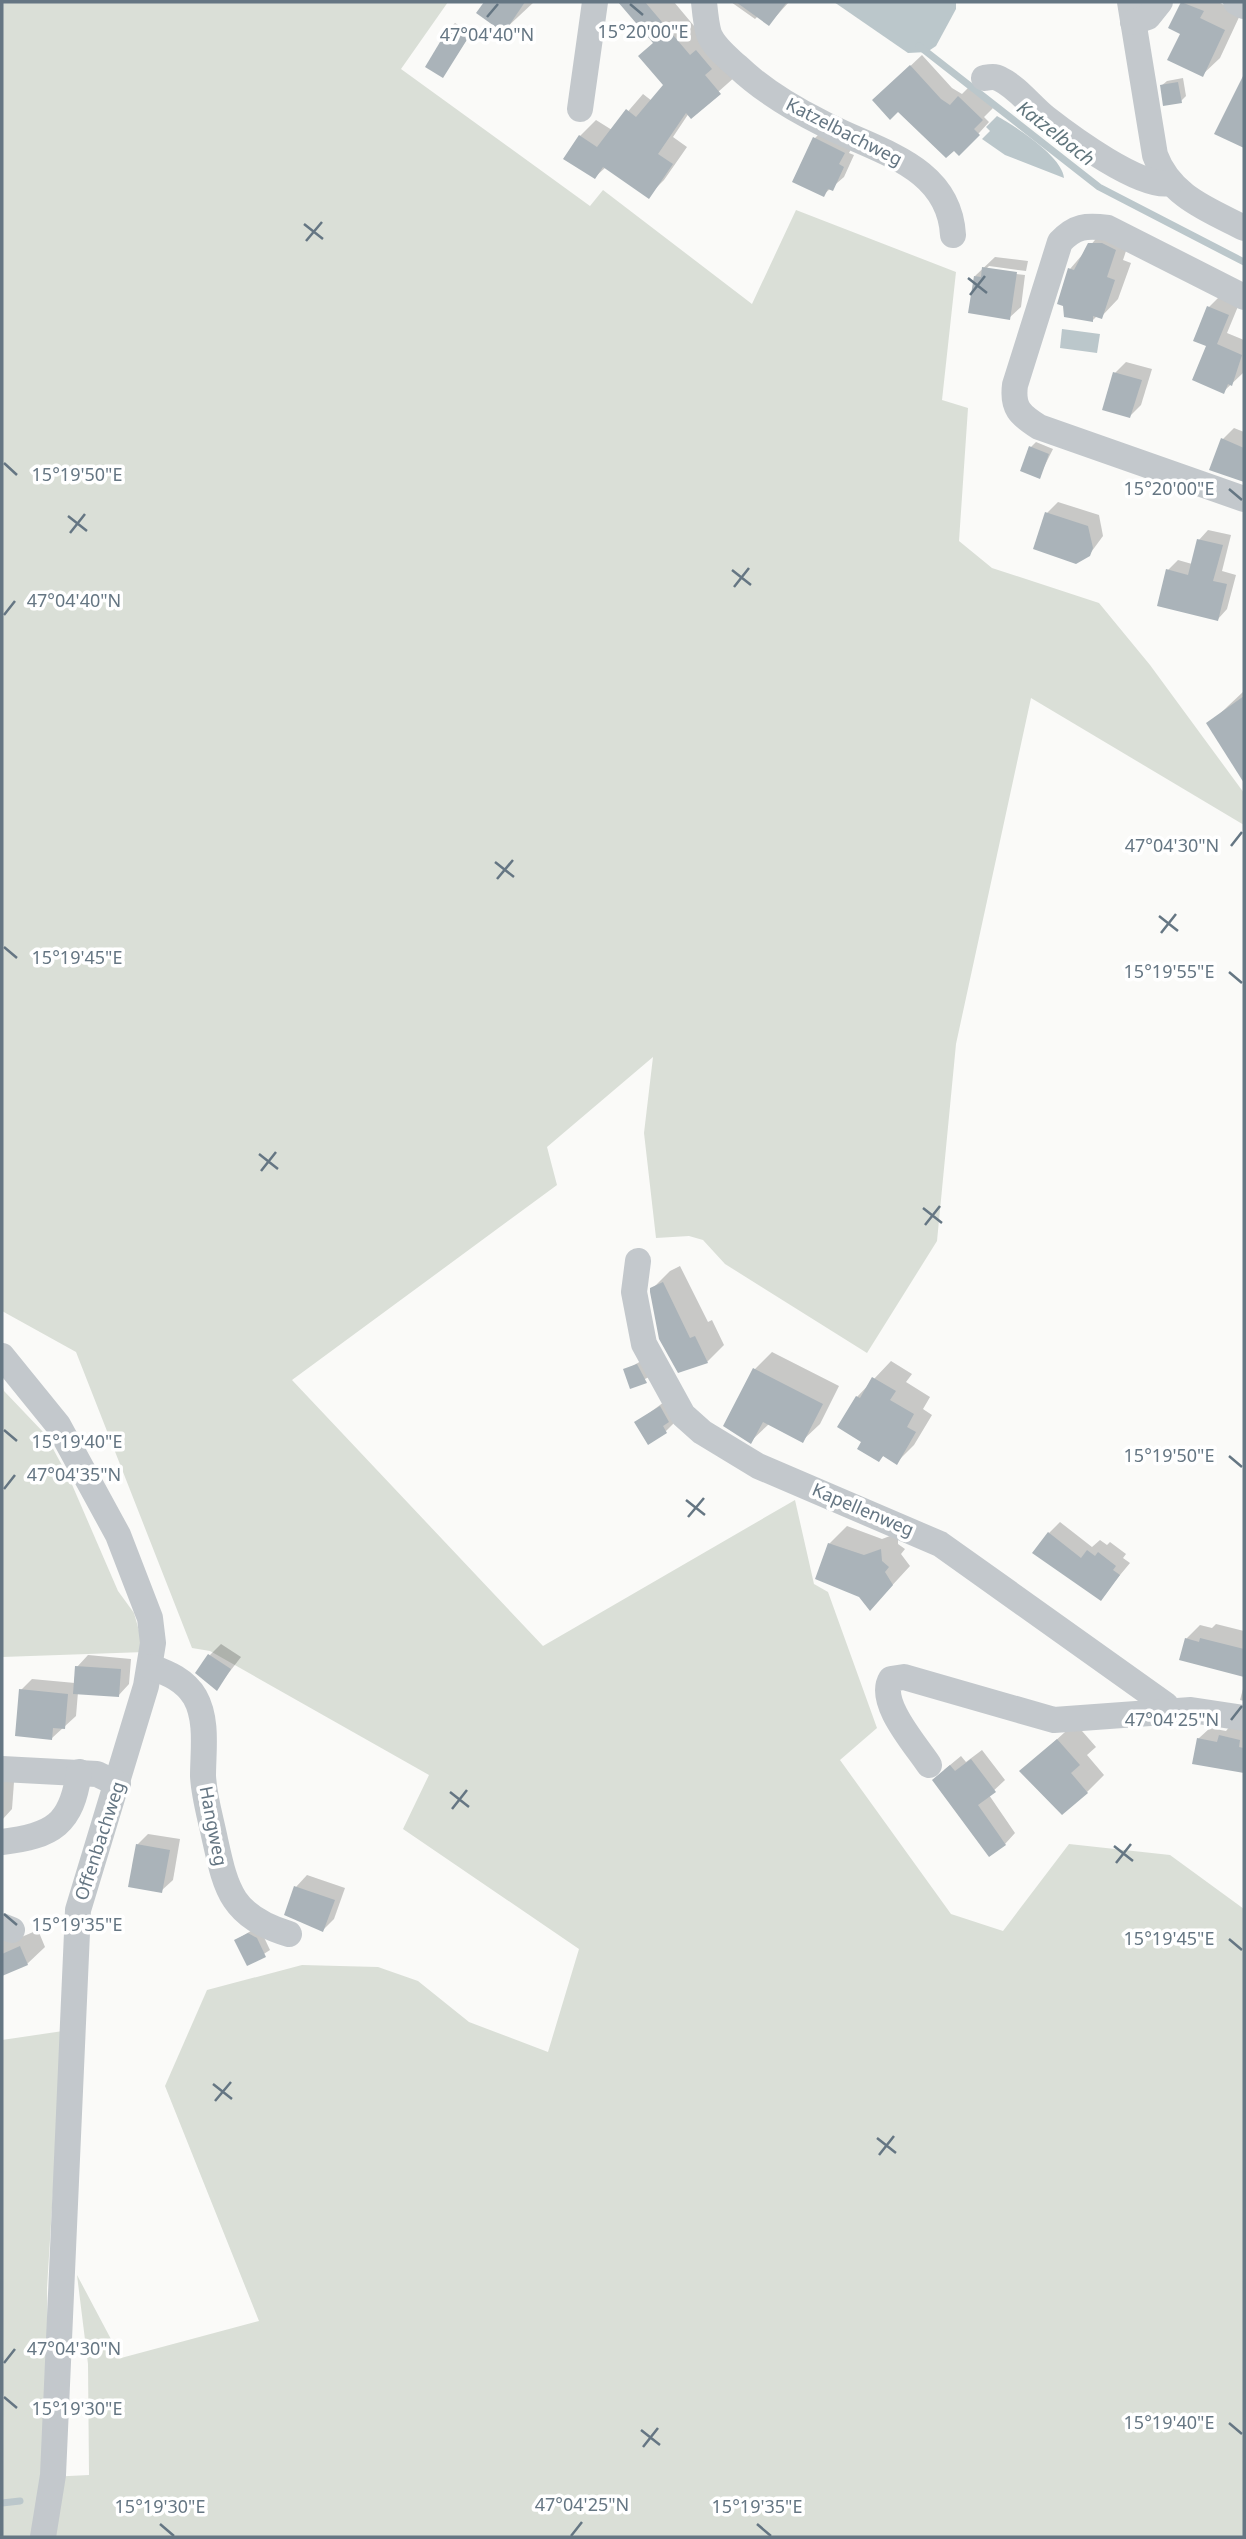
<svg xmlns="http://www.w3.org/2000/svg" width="1246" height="2539" viewBox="0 0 1246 2539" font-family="'Noto Sans',sans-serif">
<rect width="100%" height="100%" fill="#fafaf8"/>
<g fill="#dadfd7">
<polygon points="2,2 448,2 401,69 590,206 603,190 752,304 796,210 956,272 942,400 968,408 959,541 992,568 1099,603 1150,665 1244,793 1244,825 1031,698 956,1044 937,1241 867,1353 725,1264 703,1240 689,1236 656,1238 644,1133 653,1057 547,1147 557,1185 292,1380 543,1646 795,1500 814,1584 828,1592 877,1728 840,1760 951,1914 1003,1931 1069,1844 1170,1855 1244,1909 1244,2537 2,2537 2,2040 63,2031 47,2288 49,2477 89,2475 88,2364 77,2275 121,2358 259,2321 165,2086 207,1990 302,1965 378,1967 418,1981 469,2022 548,2052 579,1949 403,1829 429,1775 210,1651 192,1648 76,1352 2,1311"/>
<polygon points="2,1383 4,1391 45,1434 70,1480 118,1591 134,1613 145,1652 2,1657"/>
</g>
<g fill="#bbc7cb">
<polygon points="834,2 956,2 956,9 936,46 927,52 908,53"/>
<path d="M997,116c18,10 66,41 67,62l-59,-23 -23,-16 8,-8 -4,-4z"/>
<polygon points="1062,329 1100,334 1097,353 1060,348"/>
</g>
<g fill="#0003">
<polygon points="486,2 534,2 503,31 478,13"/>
<polygon points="620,2 674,2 736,76 691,116 689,113 673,137 687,147 664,180 648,196 606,167 595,177 580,136 596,120 612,130 643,94 652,101 665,85 654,42"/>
<polygon points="731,2 789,2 769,24 758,16 755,19"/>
<polygon points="1183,2 1218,2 1241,13 1220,58 1202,75 1182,33 1170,27"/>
<polygon points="455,23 471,33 443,76 450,28"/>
<polygon points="922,55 952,88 962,94 970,86 993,108 984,117 989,122 970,143 886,89"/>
<polygon points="1183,78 1186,96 1181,101 1161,86 1167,81"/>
<polygon points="826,127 855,141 849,153 854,155 844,177 823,195 815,138"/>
<polygon points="1107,226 1132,233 1123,260 1131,263 1118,299 1101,317 1097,316 1093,320 1065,305 1070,269"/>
<polygon points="995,257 1028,261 1026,271 989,266 985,270 1025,275 1021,307 1009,318 975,276"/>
<polygon points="1220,296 1239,304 1227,333 1244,340 1243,373 1223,392 1208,346 1209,307"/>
<polygon points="1126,362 1152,369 1141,405 1130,416 1115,373"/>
<polygon points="1234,428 1244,432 1244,481 1211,469 1223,439"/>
<polygon points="1036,442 1053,449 1039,477 1031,447"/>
<polygon points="1058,502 1099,515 1103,536 1089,555 1047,513"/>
<polygon points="1208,530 1231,535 1222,571 1236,575 1227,609 1218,619 1168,570 1178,560 1192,564 1199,540"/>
<polygon points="1244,691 1244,772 1241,774 1209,724"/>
<polygon points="680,1266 708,1322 712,1320 724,1345 707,1362 652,1289 670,1271"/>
<polygon points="772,1352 839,1386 820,1424 802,1441 769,1424 751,1441 725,1426 755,1369"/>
<polygon points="643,1360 651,1376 631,1386 625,1370"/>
<polygon points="891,1361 912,1374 906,1382 930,1397 923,1409 932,1415 914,1445 896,1463 884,1455 879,1460 864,1441 857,1397"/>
<polygon points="672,1396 677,1420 666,1431 636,1423"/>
<polygon points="1060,1522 1092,1547 1100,1540 1107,1545 1110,1542 1126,1554 1123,1558 1130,1563 1101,1598 1049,1533"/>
<polygon points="847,1526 882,1539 898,1533 898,1544 905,1549 901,1554 910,1566 887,1591 829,1544"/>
<polygon points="1216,1624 1244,1631 1244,1676 1181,1659 1186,1639 1200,1625 1212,1628"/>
<polygon points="221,1644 241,1657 217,1688 210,1655"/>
<polygon points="88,1655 131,1659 129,1684 118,1696 78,1692 76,1716 52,1738 21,1690 32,1679 75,1683 77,1667"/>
<polygon points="1244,1685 1244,1701 1240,1700"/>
<polygon points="1075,1723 1096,1747 1087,1755 1104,1775 1087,1792 1022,1771"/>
<polygon points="1231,1725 1244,1727 1244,1771 1194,1762 1198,1739 1210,1728 1226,1731"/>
<polygon points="982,1750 1005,1780 989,1795 1015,1833 1005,1844 944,1770 961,1756 966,1762"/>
<polygon points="2,1781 14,1782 12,1809 2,1820"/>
<polygon points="148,1834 180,1839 173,1880 161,1891 137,1845"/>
<polygon points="307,1875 345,1888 334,1919 323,1930 296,1887"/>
<polygon points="2,1916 12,1941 38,1930 45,1947 27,1964 2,1975"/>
<polygon points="254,1929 262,1933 270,1950 248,1964 236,1940"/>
</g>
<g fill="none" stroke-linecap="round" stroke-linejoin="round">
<g stroke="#bbc7cb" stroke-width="7">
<polyline points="919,46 1099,187 1244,262"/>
<polyline points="2,2503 20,2501"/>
</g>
</g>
<g fill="#aab3b9">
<polygon points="484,2 525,2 504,33 476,13"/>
<polygon points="618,2 645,2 690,55 696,50 712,69 705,75 721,94 691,119 686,113 658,154 673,164 649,199 603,167 595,179 563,159 579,135 597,147 626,109 636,117 663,85 638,56 653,43"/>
<polygon points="736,2 787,2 769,26"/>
<polygon points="1181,2 1204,11 1200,18 1225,30 1203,77 1167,60 1180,34 1168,28"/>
<polygon points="449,27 468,38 443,78 425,67"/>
<polygon points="910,65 941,99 950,105 958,96 983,120 974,129 980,135 959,156 954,151 946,158 898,112 890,120 872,100"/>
<polygon points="1244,74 1244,148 1214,134"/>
<polygon points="1178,82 1182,103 1163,106 1160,85"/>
<polygon points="813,137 845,153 839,164 844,167 833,191 828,189 824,197 792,182"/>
<polygon points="1088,243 1102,243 1116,250 1107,277 1115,280 1102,319 1093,316 1093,322 1064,317 1063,306 1057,304 1068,268 1074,270"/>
<polygon points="982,267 1017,272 1010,320 968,313 974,276 981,277"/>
<polygon points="1207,306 1229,315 1217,344 1242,355 1232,386 1228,384 1224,394 1192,380 1206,346 1193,341"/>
<polygon points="1113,372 1142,380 1130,418 1102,410"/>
<polygon points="1221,438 1244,448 1244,482 1209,470"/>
<polygon points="1029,446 1049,454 1040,479 1020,471"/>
<polygon points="1045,512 1088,526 1093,548 1090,556 1076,564 1033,549"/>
<polygon points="1197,539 1223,545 1213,581 1227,584 1218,621 1157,606 1166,569 1188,575"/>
<polygon points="1244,696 1244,783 1206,723"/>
<polygon points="663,1282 690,1338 695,1336 708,1363 678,1373 659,1339 650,1292 650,1288"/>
<polygon points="637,1364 647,1383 630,1389 623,1369"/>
<polygon points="753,1368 823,1404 803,1443 763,1422 751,1444 723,1426"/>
<polygon points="872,1377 896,1391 890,1400 914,1414 907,1427 916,1432 897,1465 883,1456 879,1462 857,1449 861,1442 837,1427 856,1396 860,1398"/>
<polygon points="660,1406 669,1422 663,1426 667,1433 648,1445 634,1422"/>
<polygon points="1048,1532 1081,1558 1087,1550 1095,1556 1098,1552 1116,1566 1113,1570 1120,1575 1101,1601 1032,1553"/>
<polygon points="828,1543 864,1555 881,1549 882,1561 889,1567 885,1572 893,1585 870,1611 859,1597 815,1579"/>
<polygon points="1185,1638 1199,1642 1200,1638 1244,1649 1244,1677 1179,1660"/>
<polygon points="208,1654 231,1669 217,1691 195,1673"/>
<polygon points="75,1666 121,1669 119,1697 73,1694"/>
<polygon points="19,1689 68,1694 65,1729 53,1728 52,1740 15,1736"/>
<polygon points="1219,1735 1240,1740 1239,1747 1244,1748 1244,1773 1192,1764 1197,1738 1217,1742"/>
<polygon points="1057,1739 1080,1765 1071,1773 1088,1793 1062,1815 1019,1771"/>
<polygon points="971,1759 996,1792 978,1805 1006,1845 989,1857 932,1780 950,1765 955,1771"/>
<polygon points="136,1844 170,1850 162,1893 128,1887"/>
<polygon points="294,1886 335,1900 323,1932 284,1915"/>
<polygon points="248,1933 257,1938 266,1957 247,1966 234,1940"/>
<polygon points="20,1946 28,1965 2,1976 2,1954"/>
</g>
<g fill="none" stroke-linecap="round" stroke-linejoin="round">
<g stroke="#c3c8cc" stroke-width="26">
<path d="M704,2c1,10 2,22 5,32 5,13 18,23 28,32 25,24 55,42 85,57 52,28 127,41 131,112"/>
<path d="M1130,2l25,153c15,41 52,54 89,73"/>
<polyline points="1236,2 1244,6"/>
<polyline points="1133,22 1148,17 1160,2"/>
<path d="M984,78c6,-1 11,-2 16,1 17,8 31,27 46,39 23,18 96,72 124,65"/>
<polyline points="580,109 595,2"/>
<path d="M1244,297l-136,-69c-22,-3 -33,-2 -48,14l-45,143c-3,23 5,30 24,42l205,72"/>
<polyline points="638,1261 634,1292 644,1344 683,1415 702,1432 758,1466 940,1544 1166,1705 1169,1713"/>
<polyline points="2,1356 58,1425 118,1535 150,1618 153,1643 146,1686 78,1910 53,2475 43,2537"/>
<path d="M151,1667c17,6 34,13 44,30 13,23 8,54 8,79 1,20 7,40 11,59 12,54 16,81 75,99"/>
<path d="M929,1765c-13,-20 -52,-63 -38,-86l13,-2 150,43 137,-10 53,8"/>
<polyline points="2,1769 97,1774 118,1784"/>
<path d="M2,1842c51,-6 70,-18 77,-70"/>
<polyline points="2,1926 12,1930"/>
</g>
</g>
<path fill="none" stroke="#657683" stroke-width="2.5" d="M630,4l13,11M487,17l11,-13M304,224l19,15M306,241l16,-19M968,278l19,15M970,295l15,-19M4,463l13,12M1229,489l13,11M68,516l19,15M70,533l15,-19M732,570l19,15M734,587l15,-19M4,615l11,-14M1231,846l11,-14M495,862l19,15M497,879l16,-19M1159,916l19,15M1161,933l15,-19M4,947l13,11M1229,972l13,11M259,1154l19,15M261,1171l15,-19M923,1208l19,15M925,1225l15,-19M4,1430l13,11M1229,1456l13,11M4,1489l11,-14M686,1500l19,15M688,1517l16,-19M1231,1720l11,-14M450,1792l19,15M452,1809l15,-19M1114,1846l19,15M1116,1863l15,-19M4,1914l13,11M1229,1939l13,11M213,2084l19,15M215,2101l16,-19M877,2138l19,15M879,2155l15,-19M4,2363l11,-14M4,2397l13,11M1229,2423l13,11M641,2430l19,15M643,2447l15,-19M160,2524l14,12M757,2524l14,12M571,2536l11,-14"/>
<g text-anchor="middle" stroke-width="7" stroke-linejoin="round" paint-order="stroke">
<g font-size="18" fill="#657683" stroke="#fff">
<text transform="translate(844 132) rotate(27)" y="6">Katzelbachweg</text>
<text transform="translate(863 1510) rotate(23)" y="6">Kapellenweg</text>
<text transform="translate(213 1826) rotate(79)" y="6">Hangweg</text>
<text transform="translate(100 1841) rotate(-72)" y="6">Offenbachweg</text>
</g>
<g font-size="19" font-style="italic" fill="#60757c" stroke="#fff">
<text transform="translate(1056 133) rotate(38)" y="7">Katzelbach</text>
</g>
</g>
<g font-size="18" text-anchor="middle" fill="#657683" stroke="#fff" stroke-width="7" stroke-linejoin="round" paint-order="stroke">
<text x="643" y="38">15°20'00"E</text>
<text x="487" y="41">47°04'40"N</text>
<text x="77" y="481">15°19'50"E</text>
<text x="1169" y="495">15°20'00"E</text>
<text x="74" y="607">47°04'40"N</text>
<text x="1172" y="852">47°04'30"N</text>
<text x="77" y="964">15°19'45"E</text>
<text x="1169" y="978">15°19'55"E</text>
<text x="77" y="1448">15°19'40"E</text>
<text x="1169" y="1462">15°19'50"E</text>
<text x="74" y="1481">47°04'35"N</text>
<text x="1172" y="1726">47°04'25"N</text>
<text x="77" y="1931">15°19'35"E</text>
<text x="1169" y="1945">15°19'45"E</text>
<text x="74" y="2355">47°04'30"N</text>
<text x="77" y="2415">15°19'30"E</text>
<text x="1169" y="2429">15°19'40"E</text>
<text x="582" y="2511">47°04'25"N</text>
<text x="160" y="2513">15°19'30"E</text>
<text x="757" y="2513">15°19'35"E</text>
</g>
<rect width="1246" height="2539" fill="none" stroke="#657683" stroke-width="7"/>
</svg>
